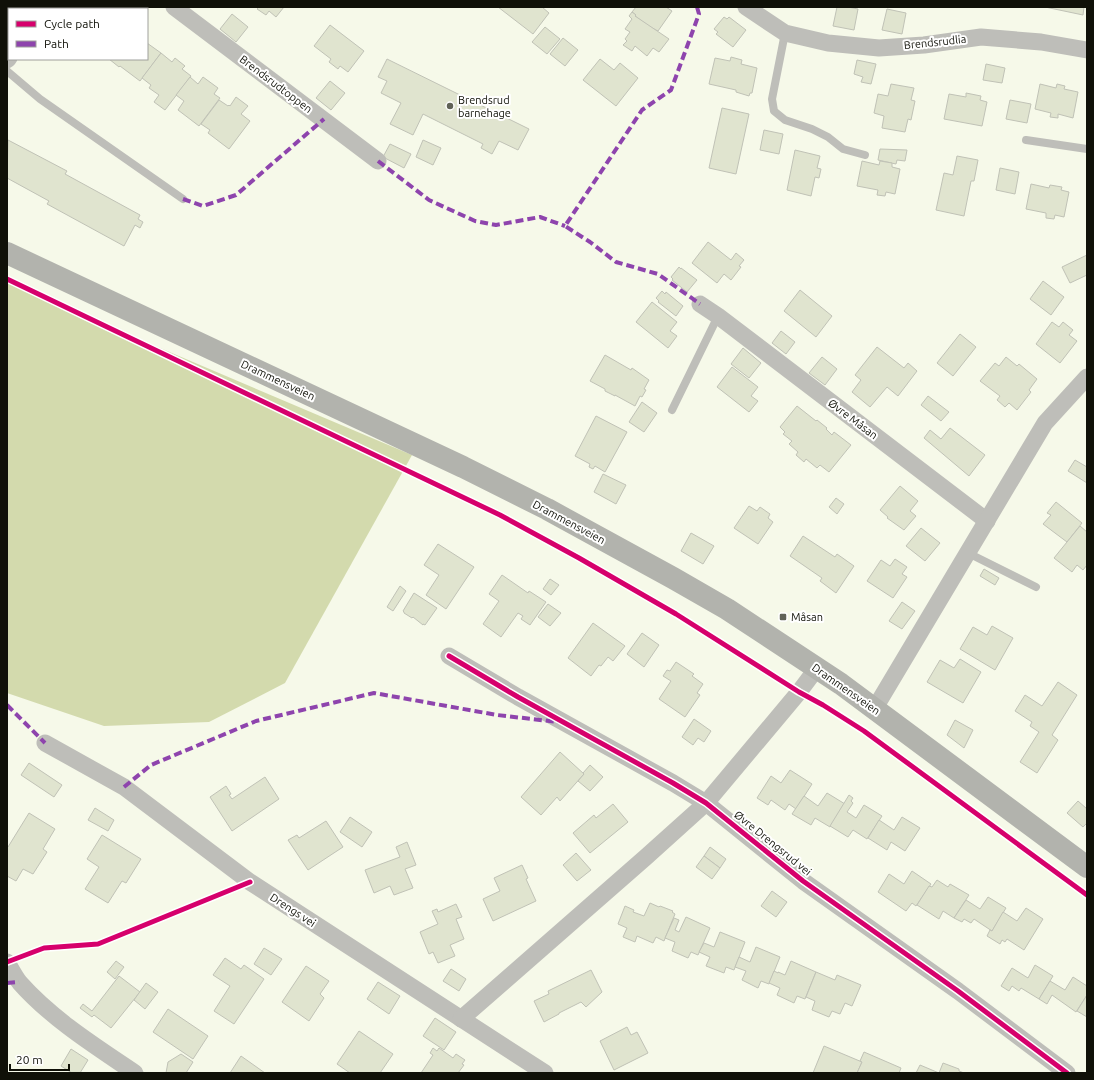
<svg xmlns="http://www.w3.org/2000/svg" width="1094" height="1080" viewBox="0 0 1094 1080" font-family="Ubuntu,sans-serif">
<rect width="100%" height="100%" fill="#f6f9e9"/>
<polygon fill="#d3daad" points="7,283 412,455 285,683 209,722 104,726 7,693"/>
<g fill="#e0e4cf" stroke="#c0c2b6">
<polygon points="259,7 284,7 276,17 269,11 266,15 257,9"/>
<polygon points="498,7 542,7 549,13 533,34"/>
<polygon points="636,7 666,7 672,11 658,31 650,27 635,16 636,15 632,12"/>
<polygon points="837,7 848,7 858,9 854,30 833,26"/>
<polygon points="1045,7 1084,7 1083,15"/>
<polygon points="887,9 906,13 902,34 882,30"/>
<polygon points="632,12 636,15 635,16 669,39 659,52 653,48 647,56 635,46 632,51 623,45 627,41 625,39 630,32 625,29 632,19 629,16"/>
<polygon points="232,14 248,27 236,42 220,29"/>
<polygon points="724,17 727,19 729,17 746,30 733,47 716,34 718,32 714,29"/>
<polygon points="330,25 364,51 348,72 340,66 338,69 329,62 331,59 314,46"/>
<polygon points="545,27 560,39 547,54 532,42"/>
<polygon points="563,38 578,50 565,66 550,54"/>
<polygon points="147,43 161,53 140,81 120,66 119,67 109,59 147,59"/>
<polygon points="161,53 172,62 175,58 185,66 182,69 191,76 165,110 154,102 159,95 149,88 151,85 142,78"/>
<polygon points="731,57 742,60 741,64 757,68 752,93 750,93 749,96 736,92 736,90 709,84 715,58 730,61"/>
<polygon points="387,59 529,129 518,150 499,141 492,154 481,148 483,144 423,114 413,135 390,124 401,103 381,93 387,81 378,77"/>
<polygon points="600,59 614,70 620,63 638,78 616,106 583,80"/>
<polygon points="857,60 876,64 871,84 861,82 863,77 854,74"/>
<polygon points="986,64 1005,68 1002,83 983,80"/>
<polygon points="190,77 198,84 203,77 218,88 214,94 220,98 199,126 178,110 184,101 176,95"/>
<polygon points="330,81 345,93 331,110 316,98"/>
<polygon points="891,84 914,88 911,100 915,101 911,120 908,119 905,132 882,128 884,116 874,113 878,94 888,96"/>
<polygon points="1040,84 1056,88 1057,84 1065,86 1064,89 1078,92 1073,118 1058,114 1058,118 1050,117 1051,113 1035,109"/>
<polygon points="966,93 981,96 980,100 987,102 982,126 944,119 949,94 966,97"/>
<polygon points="236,97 248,106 241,114 250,121 229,149 208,133 210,130 201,124 219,100 228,106 229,105 230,106"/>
<polygon points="1010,100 1031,104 1027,123 1006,119"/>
<polygon points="722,108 749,114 736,174 709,168"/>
<polygon points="764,130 783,134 779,154 760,150"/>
<polygon points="8,140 67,171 65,174 140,215 138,219 143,222 140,228 135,225 124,246 47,204 49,201 7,178"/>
<polygon points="423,140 441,148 433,165 416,157"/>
<polygon points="390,144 411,154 404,168 383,157"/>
<polygon points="880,149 907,150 905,161 897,160 896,164 878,160"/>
<polygon points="795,150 820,156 817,168 821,169 819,178 815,177 811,196 787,190"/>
<polygon points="957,156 978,160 974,181 971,181 964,216 936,210 944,173 953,175"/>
<polygon points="862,161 879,165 880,161 892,163 892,167 900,169 895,194 886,192 885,196 877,195 878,190 857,186"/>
<polygon points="1000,168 1019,172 1015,194 996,190"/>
<polygon points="1031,184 1049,188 1050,185 1062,187 1061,190 1069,192 1064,217 1055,215 1054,219 1046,218 1046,213 1026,209"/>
<polygon points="708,242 731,260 736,253 744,260 739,266 741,267 731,280 724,274 717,283 692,263"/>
<polygon points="1087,255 1087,275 1070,283 1062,267"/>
<polygon points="679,267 681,269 681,268 697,280 687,292 672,280 673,279 671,277"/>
<polygon points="1043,281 1064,297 1051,315 1030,299"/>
<polygon points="800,290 832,316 816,337 784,311"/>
<polygon points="662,291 665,294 666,292 683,306 676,316 658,302 659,301 656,298"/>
<polygon points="652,302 677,322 670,331 677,336 668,348 636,322"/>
<polygon points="1052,322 1059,327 1063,322 1073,330 1069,335 1077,341 1060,363 1036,344"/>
<polygon points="781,331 795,342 786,354 772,343"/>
<polygon points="960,334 976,347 953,376 937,363"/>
<polygon points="877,347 904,368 908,363 917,371 898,396 887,387 870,407 852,392 861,380 855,375"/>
<polygon points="743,348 761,363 749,378 731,364"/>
<polygon points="605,355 631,370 632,368 649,380 644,389 646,390 642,397 640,396 635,406 615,395 615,396 605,391 605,389 590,381"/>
<polygon points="822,357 837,369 825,385 809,373"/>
<polygon points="1006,357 1017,366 1019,364 1037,379 1029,390 1031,392 1017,410 1009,403 1005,407 997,400 1000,396 980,381 995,363 999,366"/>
<polygon points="732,367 758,387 751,396 758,401 749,412 717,387"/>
<polygon points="928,396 949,412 941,421 921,405"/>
<polygon points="642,402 657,413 644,432 629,422"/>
<polygon points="797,406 816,421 817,420 827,428 826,429 832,435 834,432 851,445 829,472 820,465 817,468 806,459 804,462 796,455 798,452 789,444 792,441 783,434 785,432 780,427"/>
<polygon points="596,416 627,432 605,472 595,466 593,469 589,467 590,464 575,456"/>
<polygon points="950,428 985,455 969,476 924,438 930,430 941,439"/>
<polygon points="1075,460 1087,467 1087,483 1068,471"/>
<polygon points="603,474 626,485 616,504 594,492"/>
<polygon points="900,486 918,501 910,511 916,516 904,530 887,518 888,517 880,510"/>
<polygon points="836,498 844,504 837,514 829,507"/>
<polygon points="1056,502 1082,523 1067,542 1043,524 1051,515 1047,513"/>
<polygon points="749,506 757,511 760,507 770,514 768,518 773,522 758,544 734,528"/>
<polygon points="1080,526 1087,532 1087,565 1083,570 1077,565 1072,572 1054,558"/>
<polygon points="921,528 940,543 925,561 906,546"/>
<polygon points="691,533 714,546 703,564 681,551"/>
<polygon points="803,536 835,557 837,554 854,566 836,593 820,581 822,578 790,556"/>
<polygon points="438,544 474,567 446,609 426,595 439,575 424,565"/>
<polygon points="895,559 907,567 902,574 907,577 893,598 867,581 881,560 890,566"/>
<polygon points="984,569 999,578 995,585 980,576"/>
<polygon points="502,575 528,593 529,591 546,602 530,625 521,619 523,616 518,613 501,637 483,624 499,601 489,594"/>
<polygon points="550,579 559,585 551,595 543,589"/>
<polygon points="400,586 406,591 393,611 387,607"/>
<polygon points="414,593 437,608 425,625 423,624 423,625 413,617 412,618 404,613 404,612 403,611"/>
<polygon points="902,602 915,611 902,629 889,621"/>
<polygon points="548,604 561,613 550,626 538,617"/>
<polygon points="593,623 625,646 613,661 608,657 601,666 599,665 591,676 568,658"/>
<polygon points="992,626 1013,638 995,670 960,649 973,627 987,635"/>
<polygon points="642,633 659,645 644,667 627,654"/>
<polygon points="960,659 981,672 963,703 927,682 940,660 954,668"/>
<polygon points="676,662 694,674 692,676 703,684 697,693 700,695 685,717 659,699 671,681 663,676 667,670 670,671"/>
<polygon points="1058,682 1077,695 1052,735 1058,740 1037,773 1020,762 1039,732 1030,726 1032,722 1015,711 1025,695 1042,706"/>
<polygon points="694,719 711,731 704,742 698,738 693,745 682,737"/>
<polygon points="955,720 973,730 964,748 947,735"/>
<polygon points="560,752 584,774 560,801 557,797 541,815 521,797"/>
<polygon points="29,763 62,785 54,797 21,775"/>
<polygon points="590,765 603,777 590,791 578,781 584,774 583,773"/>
<polygon points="790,770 812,784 796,809 789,804 785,810 771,800 768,805 757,798 771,776 781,783"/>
<polygon points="265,777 279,799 232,831 210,797 226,786 231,794 229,795 232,799"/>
<polygon points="827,793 845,804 830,827 815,818 811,825 792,814 804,796 818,806"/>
<polygon points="849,795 853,798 851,801 853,803 847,812 856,818 864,805 882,816 867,839 853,830 848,837 830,826"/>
<polygon points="1078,801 1087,809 1087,823 1083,827 1067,813"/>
<polygon points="613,804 628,822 590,853 573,833 594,815 596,818"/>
<polygon points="95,808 114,820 108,831 88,820"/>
<polygon points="29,813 55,829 43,849 47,852 33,874 23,869 16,881 7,876 7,846 8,847"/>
<polygon points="350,817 372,832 362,847 340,832"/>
<polygon points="902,817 920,828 905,851 891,842 887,850 868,838 879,820 894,830"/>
<polygon points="326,821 343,847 308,870 288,840 297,835 299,838"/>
<polygon points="102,835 141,859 126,883 122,881 108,903 85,889 99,867 87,859"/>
<polygon points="407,842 416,865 405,869 413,888 394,895 390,886 374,893 365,870 400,857 396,847"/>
<polygon points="710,847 726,859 720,868 704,856"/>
<polygon points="576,853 591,870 577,881 563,865"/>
<polygon points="704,856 720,868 712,879 696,867"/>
<polygon points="522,865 528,878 526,879 536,901 493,921 483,899 500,891 494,878"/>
<polygon points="912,871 931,884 916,906 912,903 906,911 878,892 889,874 904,884"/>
<polygon points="937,880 948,887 950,884 969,895 954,918 943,911 939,919 917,905 929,886 932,887"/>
<polygon points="772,891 787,902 776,917 761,906"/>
<polygon points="988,897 1006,908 992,931 974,919 971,923 964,919 962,922 954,918 966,900 980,909"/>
<polygon points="650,903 659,907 660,906 673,911 672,912 675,914 664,941 656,937 653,943 637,936 635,942 623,937 627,928 618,924 625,906 634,910 633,912 644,916"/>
<polygon points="456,904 462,917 456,919 464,939 450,945 455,956 438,963 433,952 429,954 420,932 438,924 432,911 437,909 438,912"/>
<polygon points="1026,908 1043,919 1024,950 1007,939 1005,942 1002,940 1000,944 987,936 990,930 992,931 1003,912 1017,921"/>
<polygon points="686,917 710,928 698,955 691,952 688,958 672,951 675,942 665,938 674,918 679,920 675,930 679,932"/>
<polygon points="720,932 745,942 734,970 726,967 724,973 706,966 710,957 699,952 704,943 714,947"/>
<polygon points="756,947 780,957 769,984 761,981 758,988 742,980 746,971 735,967 739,957 750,962"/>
<polygon points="264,948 282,959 271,975 254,964"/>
<polygon points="225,958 241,969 244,965 264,979 234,1024 214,1011 230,986 213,975"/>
<polygon points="116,961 124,967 115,979 107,972"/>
<polygon points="791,961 816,972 805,999 797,996 794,1003 777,995 780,988 769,983 774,971 778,973 778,972 785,975"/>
<polygon points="1035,965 1053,976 1039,999 1021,988 1019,991 1012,986 1009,991 1001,986 1012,968 1028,978"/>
<polygon points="306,966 329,981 320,994 324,998 309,1021 282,1002"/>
<polygon points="451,969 466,979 459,991 443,981"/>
<polygon points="591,970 602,992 586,1007 581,1002 559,1013 559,1014 544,1022 534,1001 549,994 548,991"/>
<polygon points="816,972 835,980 837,975 861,985 852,1006 845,1003 840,1014 832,1011 829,1017 812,1010 815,1001 806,997"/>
<polygon points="119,976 140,992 111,1028 94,1015 92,1017 80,1008 83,1004 92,1011"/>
<polygon points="1073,977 1087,986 1087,995 1076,1012 1052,995 1047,1004 1039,999 1050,981 1065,990"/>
<polygon points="378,982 400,996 389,1014 367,999"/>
<polygon points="146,983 158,992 145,1009 134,1000"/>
<polygon points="1087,995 1087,1017 1077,1011"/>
<polygon points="168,1009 208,1036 193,1059 153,1032"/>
<polygon points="435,1018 456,1032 444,1050 423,1036"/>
<polygon points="627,1027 631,1035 637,1032 648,1053 614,1070 600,1041"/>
<polygon points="359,1031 393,1054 380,1073 350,1073 337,1064"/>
<polygon points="824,1046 862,1062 857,1073 813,1073"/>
<polygon points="433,1048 437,1051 439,1048 453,1058 456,1054 465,1060 462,1064 464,1065 458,1073 421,1073 433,1055 430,1053"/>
<polygon points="71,1049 88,1060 80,1073 72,1073 61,1066"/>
<polygon points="864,1052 901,1068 899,1073 857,1073 862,1062 860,1061"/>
<polygon points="181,1054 193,1062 186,1073 166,1073 168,1062"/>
<polygon points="241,1056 265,1073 230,1073"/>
<polygon points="943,1063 959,1069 959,1071 964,1073 939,1073"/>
<polygon points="920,1065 939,1073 916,1073"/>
</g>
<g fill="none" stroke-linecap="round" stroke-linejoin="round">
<g stroke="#bebeb9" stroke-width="8">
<polyline points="785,33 772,99 774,111 785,120 812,129 828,137 843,149 865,155"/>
<polyline points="7,71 40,99 183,199"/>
<polyline points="1026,140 1087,149"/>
<polyline points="672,410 718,316"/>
<polyline points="968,553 1036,587"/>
</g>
<g stroke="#bebeb9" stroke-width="17">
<polyline points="174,7 378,161"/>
<polyline points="746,7 785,33 828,43 879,48 924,45 981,37 1041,42 1087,50"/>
<polyline points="54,9 56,7"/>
<polyline points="7,60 9,58"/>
<polyline points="700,304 718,316 987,521"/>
<polyline points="449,656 518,697 673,783 706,803 803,881 958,991 1067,1073"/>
<polyline points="875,708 1045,423 1087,377"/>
<polyline points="45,743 124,787 250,882 545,1073"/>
<path d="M7,962c4,7 8,15 13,21 32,36 75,63 115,90"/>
<polyline points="461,1019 646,857 706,803 799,692 817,668"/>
</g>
<polyline stroke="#b2b3ad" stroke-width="22" points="7,253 463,467 547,509 673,578 727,609 841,684 1087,867"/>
<g stroke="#8e44ad" stroke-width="4" stroke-dasharray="8 4" stroke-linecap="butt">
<polyline points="697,7 699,14 671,90 642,110 565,226 590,242 616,262 658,274 700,304"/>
<polyline points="378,161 429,200 475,221 496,225 540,217 565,226"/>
<polyline points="183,199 203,206 236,195 324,119"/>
<polyline points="7,705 45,743"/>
<polyline points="124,787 151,765 256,721 374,693 497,715 558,722"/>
<polyline points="7,983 19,982"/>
</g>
<defs>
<g id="cycleway">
<polyline points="7,279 500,515 579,558 676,614 799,692 823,705 864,731 1087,895"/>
<polyline points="449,656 518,697 673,783 706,803 803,881 958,991 1067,1073"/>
<polyline points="7,962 44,948 98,944 250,882"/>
</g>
</defs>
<use href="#cycleway" stroke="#fff" stroke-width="8"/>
<use href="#cycleway" stroke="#d6006c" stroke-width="5"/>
</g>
<g fill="#606257" stroke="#fff" stroke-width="1.5">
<circle cx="450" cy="106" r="4"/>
<rect x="779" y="613" width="8" height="8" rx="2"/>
</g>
<g text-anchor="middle" stroke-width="4" stroke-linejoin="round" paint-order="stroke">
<g font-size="11" fill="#101108" stroke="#fff">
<text transform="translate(935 42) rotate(-6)" y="4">Brendsrudlia</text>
<text transform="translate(276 84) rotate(37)" y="4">Brendsrudtoppen</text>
<text transform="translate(278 380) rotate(25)" y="4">Drammensveien</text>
<text transform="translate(853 419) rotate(37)" y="4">Øvre Måsan</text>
<text transform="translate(569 522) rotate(28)" y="4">Drammensveien</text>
<text transform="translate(846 689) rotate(35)" y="4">Drammensveien</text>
<text transform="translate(773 843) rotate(39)" y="4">Øvre Drengsrud vei</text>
<text transform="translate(293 910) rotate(33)" y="4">Drengs vei</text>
</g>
<g font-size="11" fill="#101108" stroke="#fff" text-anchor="start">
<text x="458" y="104">Brendsrud<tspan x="458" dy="13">barnehage</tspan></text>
<text x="791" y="621">Måsan</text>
</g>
</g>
<rect width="1094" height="1080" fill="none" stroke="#101108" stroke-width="16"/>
<rect x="8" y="8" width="140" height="52" fill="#ffffff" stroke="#9fa09c"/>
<rect x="16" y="21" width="20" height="6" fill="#d6006c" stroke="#9fa09c"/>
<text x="44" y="28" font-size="12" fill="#101108">Cycle path</text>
<rect x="16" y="41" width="20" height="6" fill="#8e44ad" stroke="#9fa09c"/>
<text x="44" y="48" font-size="12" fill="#101108">Path</text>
<path d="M10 1064v6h59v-6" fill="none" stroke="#101108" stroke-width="2"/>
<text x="16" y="1064" font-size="12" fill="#101108" stroke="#ffffff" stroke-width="3" paint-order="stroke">20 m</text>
</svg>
